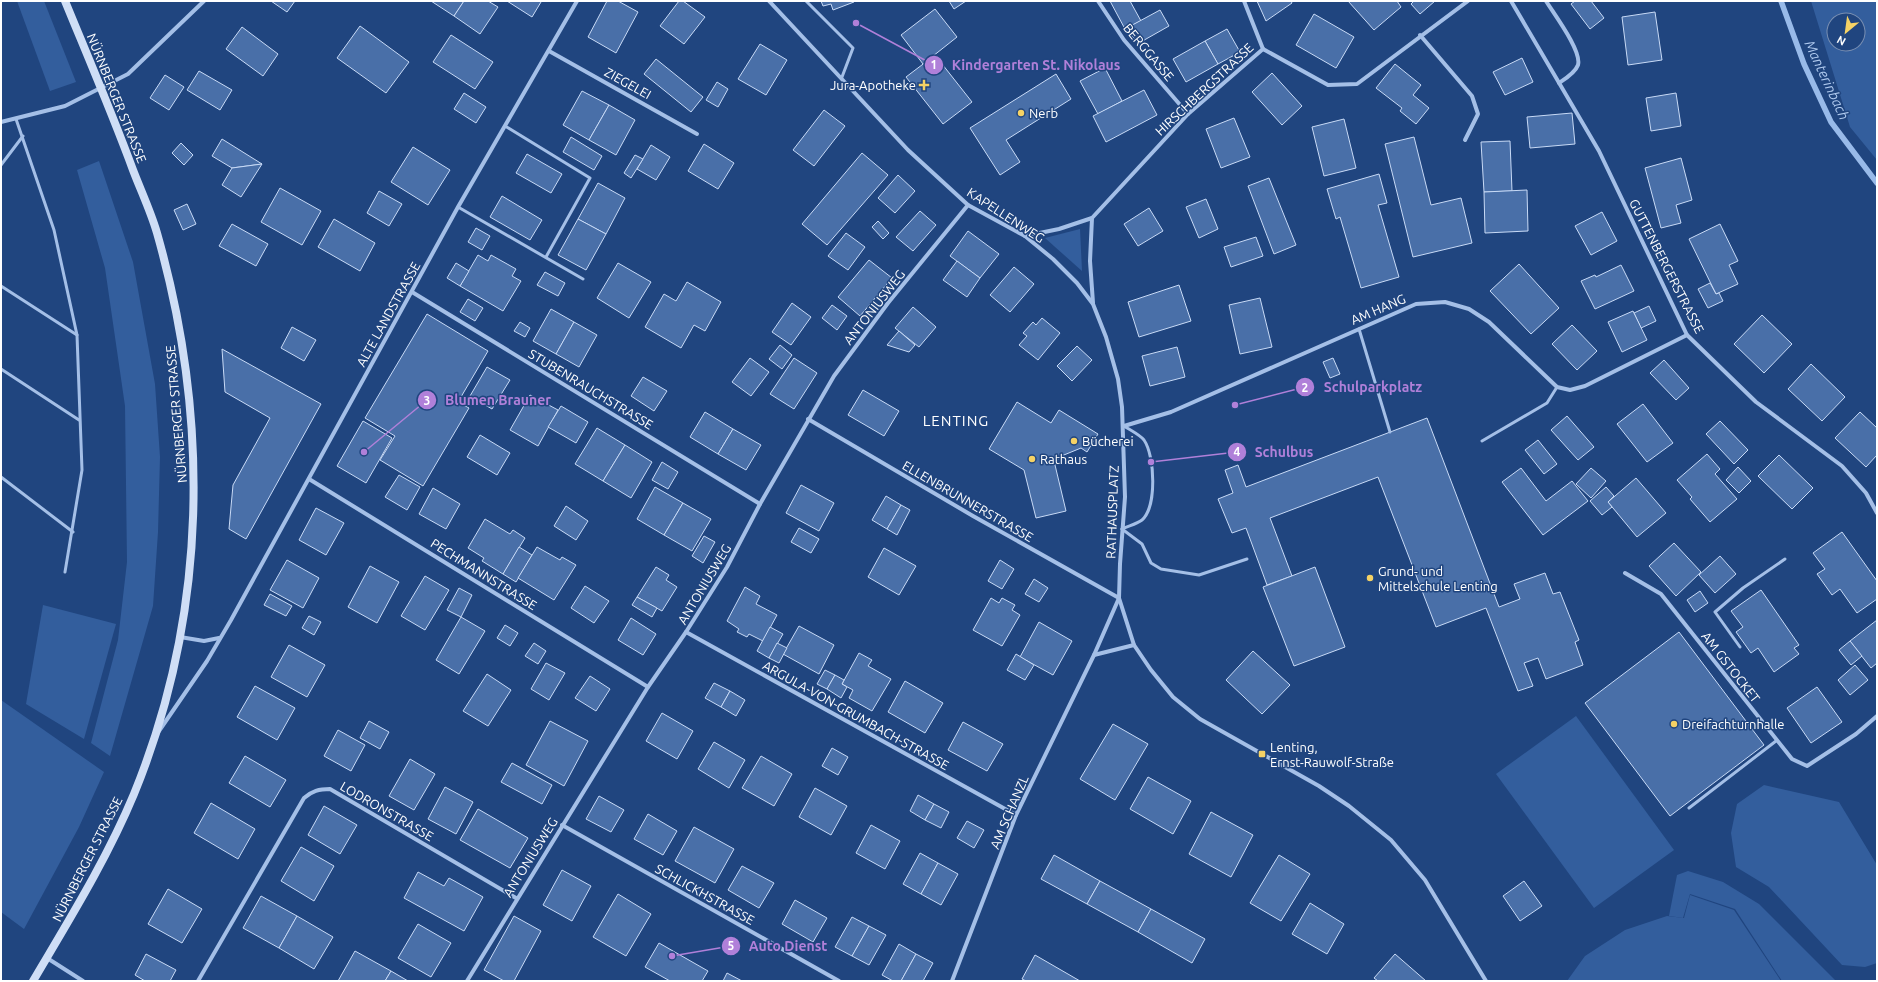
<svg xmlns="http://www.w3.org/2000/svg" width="1878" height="982" viewBox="0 0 1878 982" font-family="Ubuntu,sans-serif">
<rect width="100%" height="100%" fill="#20457f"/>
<g fill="#335e9d" fill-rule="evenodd">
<polygon points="17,1 44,1 76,82 50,91"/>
<path d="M1811,1h66v159l-27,-33zM1834,20h24v24h-24z"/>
<polygon points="99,161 133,262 155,384 160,457 158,532 153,606 110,756 91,743 118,640 127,562 125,406 105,268 77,170"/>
<polygon points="1080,229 1082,271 1045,238"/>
<polygon points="43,605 116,624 84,739 26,704"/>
<polygon points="1,700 104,772 79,827 24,929 1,912"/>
<polygon points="1576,716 1674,850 1594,908 1496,774"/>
<polygon points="1764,785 1839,802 1877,865 1877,963 1865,967 1842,965 1769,887 1736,867 1731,833 1737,804"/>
<polygon points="1688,871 1723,882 1759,904 1836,981 1782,981 1735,909 1690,894 1683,918 1669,916 1677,875"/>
<polygon points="1690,895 1734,910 1781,981 1567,981 1585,956 1625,930 1667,916 1684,918"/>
</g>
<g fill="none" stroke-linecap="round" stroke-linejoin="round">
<polyline stroke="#98bae9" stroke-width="5.5" points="1781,1 1804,64 1831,122 1877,183"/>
</g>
<g fill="#496fa8" stroke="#c8daf6">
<polygon points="271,1 295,1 287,12"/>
<polygon points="431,1 464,1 454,16"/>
<polygon points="464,1 488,1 498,7 480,34 454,16"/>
<polygon points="507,1 540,1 541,2 532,17"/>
<polygon points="607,1 618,1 638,12 616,53 588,37"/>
<polygon points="679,1 683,1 705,17 684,44 660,26"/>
<polygon points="821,1 853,1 854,2 833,10 831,4 823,6"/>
<polygon points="949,1 966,1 954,9"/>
<polygon points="1110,1 1130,1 1141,21 1125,29"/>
<polygon points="1257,1 1291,1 1292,3 1266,21"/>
<polygon points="1348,1 1397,1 1401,7 1374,30"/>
<polygon points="1414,1 1435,1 1420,14 1411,4"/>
<polygon points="1575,1 1591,1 1604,18 1590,29 1571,4"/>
<polygon points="935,9 957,37 923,64 901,35"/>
<polygon points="1160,10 1169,26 1139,43 1125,29"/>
<polygon points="1655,12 1662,60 1628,65 1622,17"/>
<polygon points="1314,14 1354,37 1336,68 1296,45"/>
<polygon points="360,26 409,62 386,93 337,58"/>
<polygon points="242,27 278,54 263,76 226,49"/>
<polygon points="1227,29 1240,52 1218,64 1205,41"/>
<polygon points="451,35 493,62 475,89 433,62"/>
<polygon points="1205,41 1218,64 1186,82 1173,59"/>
<polygon points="760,44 787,60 766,95 738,79"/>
<polygon points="935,55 972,102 943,124 906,77"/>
<polygon points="1522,58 1533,82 1505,95 1493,72"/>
<polygon points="656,59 703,97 691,112 644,74"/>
<polygon points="1395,64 1421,85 1413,95 1429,108 1416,124 1400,111 1402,108 1376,88"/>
<polygon points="1105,68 1122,101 1098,114 1080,81"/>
<polygon points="199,71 232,90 220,110 187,90"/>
<polygon points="1272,73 1302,106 1282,125 1252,92"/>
<polygon points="1056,74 1071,99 1006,140 1020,162 1000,175 970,128"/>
<polygon points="165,75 184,87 169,110 150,98"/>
<polygon points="717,82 728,89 718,107 706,100"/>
<polygon points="1144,90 1157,115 1106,142 1093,116"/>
<polygon points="582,91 609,105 589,140 563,125"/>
<polygon points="464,93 486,107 476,123 454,109"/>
<polygon points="1676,93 1681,126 1651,131 1646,98"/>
<polygon points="609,105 635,120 616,155 589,140"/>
<polygon points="824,110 845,126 814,166 793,150"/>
<polygon points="1572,113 1575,144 1530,148 1527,117"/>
<polygon points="1234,118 1250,157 1221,168 1206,129"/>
<polygon points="1344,119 1356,168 1324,176 1312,127"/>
<polygon points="571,137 602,156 594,170 563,152"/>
<polygon points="1414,137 1431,205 1461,198 1472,243 1413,257 1385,144"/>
<polygon points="222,139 262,164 232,168 212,156"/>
<polygon points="1510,141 1512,191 1484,192 1481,142"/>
<polygon points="181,143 193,155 184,165 172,153"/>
<polygon points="704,144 734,163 718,189 688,171"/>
<polygon points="651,145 670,157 656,180 637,169"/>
<polygon points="413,147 450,170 428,205 391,182"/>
<polygon points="862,153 888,175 827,245 802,224"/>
<polygon points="527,154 562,174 551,193 516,173"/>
<polygon points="635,155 643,159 631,178 624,173"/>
<polygon points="1681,158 1692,200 1676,205 1681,223 1661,228 1645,168"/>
<polygon points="262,164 241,197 222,185 232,168"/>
<polygon points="1379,174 1387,203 1378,205 1399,277 1361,288 1340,217 1336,219 1327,189"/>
<polygon points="898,175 915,191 895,213 878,198"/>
<polygon points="1269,178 1296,245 1274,254 1248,186"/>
<polygon points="598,183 625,198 606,234 578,219"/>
<polygon points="280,188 321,211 302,245 261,222"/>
<polygon points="1527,190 1528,231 1485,233 1484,192"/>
<polygon points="379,191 402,204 389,226 367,213"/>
<polygon points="502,196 542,220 530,240 490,217"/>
<polygon points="1206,199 1218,229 1199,238 1186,207"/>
<polygon points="187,204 196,224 183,230 174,210"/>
<polygon points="1149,208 1163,231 1138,246 1124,224"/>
<polygon points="920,211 936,225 913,251 896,237"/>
<polygon points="1602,212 1617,241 1591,255 1575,226"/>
<polygon points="334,219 375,243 360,271 318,247"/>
<polygon points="578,219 606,234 586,270 558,255"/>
<polygon points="878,221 889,233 883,239 872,227"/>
<polygon points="232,224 268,244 256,266 219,246"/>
<polygon points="1720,224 1738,261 1729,265 1738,284 1716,294 1689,239"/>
<polygon points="476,228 490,236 482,250 468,242"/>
<polygon points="968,231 999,254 980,278 950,256"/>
<polygon points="846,233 865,247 848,270 828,256"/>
<polygon points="1256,237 1263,256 1231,267 1224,247"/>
<polygon points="478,255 488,261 491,255 516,269 512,276 521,281 503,311 460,286"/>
<polygon points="869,260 892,278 860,316 838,297"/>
<polygon points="957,261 980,278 967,297 943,280"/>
<polygon points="456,263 469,271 460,286 447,278"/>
<polygon points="618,263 651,282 629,318 597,298"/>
<polygon points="1519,264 1559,308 1531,334 1490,291"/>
<polygon points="1621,265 1634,291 1595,309 1581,281 1595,275 1596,277"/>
<polygon points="1014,267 1034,284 1010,312 990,295"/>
<polygon points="545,272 565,283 558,296 537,285"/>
<polygon points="687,282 721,302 705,331 694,325 681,348 645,327 664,294 676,301"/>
<polygon points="1710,283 1716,294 1719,293 1723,301 1708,308 1698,289"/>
<polygon points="1179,285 1191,321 1139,337 1128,302"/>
<polygon points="1260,298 1272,347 1240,354 1229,305"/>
<polygon points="468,299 483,308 475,321 460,312"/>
<polygon points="792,303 811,317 791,345 772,332"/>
<polygon points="832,305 847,316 837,330 822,318"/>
<polygon points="1649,306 1656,321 1641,328 1634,313"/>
<polygon points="913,307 936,327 919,347 895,328"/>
<polygon points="551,309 574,322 556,354 533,341"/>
<polygon points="1633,311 1647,340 1622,352 1608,322"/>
<polygon points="427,314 488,351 458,402 469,408 423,486 380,460 395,436 365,418"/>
<polygon points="1762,315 1792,344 1764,373 1734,344"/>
<polygon points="1042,318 1060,333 1038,360 1019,345 1027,336 1023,333 1033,322 1036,325"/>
<polygon points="520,322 530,328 525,337 514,331"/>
<polygon points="574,322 597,335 579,367 556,354"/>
<polygon points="1572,325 1597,351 1577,370 1552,344"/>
<polygon points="292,327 316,340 304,361 281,348"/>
<polygon points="899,331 915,345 909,352 887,345"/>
<polygon points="780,345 792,355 782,369 769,359"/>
<polygon points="1077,346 1092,360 1072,381 1057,366"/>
<polygon points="1177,347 1185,377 1150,386 1142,356"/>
<polygon points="222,349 321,404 246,539 229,529 233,485 270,418 225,392"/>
<polygon points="750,358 769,372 751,396 732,382"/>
<polygon points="794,358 817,373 794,409 770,394"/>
<polygon points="1333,358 1340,374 1330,378 1323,362"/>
<polygon points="1664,360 1689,388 1676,400 1650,373"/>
<polygon points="1811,364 1845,397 1822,421 1788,389"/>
<polygon points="487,367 510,380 492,409 470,396"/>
<polygon points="643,377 667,391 654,411 631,396"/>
<polygon points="863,390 899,411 884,436 848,415"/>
<polygon points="530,395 558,410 538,446 510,430"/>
<polygon points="1017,402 1051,423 1059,410 1098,434 1087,452 1081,448 1059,457 1055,465 1066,511 1036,518 1024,470 989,449"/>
<polygon points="1643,404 1673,443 1647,462 1617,424"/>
<polygon points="561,406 588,422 576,443 548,427"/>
<polygon points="705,412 733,429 718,454 690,437"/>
<polygon points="1860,412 1877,428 1877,455 1866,467 1835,438"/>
<polygon points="1567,416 1594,447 1578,460 1551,430"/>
<polygon points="1427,418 1499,607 1520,599 1514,584 1545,573 1553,594 1560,592 1579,640 1575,642 1583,665 1546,679 1538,658 1524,663 1533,686 1518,691 1486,608 1436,627 1378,477 1270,518 1292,576 1267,585 1246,528 1232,533 1218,499 1233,493 1225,470 1238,465 1246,487"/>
<polygon points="363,421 392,438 366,483 337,466"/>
<polygon points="1720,421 1748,450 1734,464 1706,434"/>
<polygon points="597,428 625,445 603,481 575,464"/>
<polygon points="733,429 761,445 746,470 718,454"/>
<polygon points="480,435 510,453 497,475 467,457"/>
<polygon points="1538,440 1557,464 1544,474 1525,450"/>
<polygon points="625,445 652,462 631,498 603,481"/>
<polygon points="1707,454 1720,469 1715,474 1737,499 1710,522 1690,499 1692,497 1677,480"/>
<polygon points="1779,455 1813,488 1792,509 1758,476"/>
<polygon points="662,462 678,472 668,489 652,480"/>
<polygon points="1738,467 1751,481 1739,493 1726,480"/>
<polygon points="1521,468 1546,501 1572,481 1588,501 1543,535 1502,482"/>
<polygon points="1591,468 1606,481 1591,498 1576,484"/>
<polygon points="399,475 420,487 407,510 385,497"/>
<polygon points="1636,478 1666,513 1637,537 1608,502"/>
<polygon points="801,485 834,503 819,531 786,513"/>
<polygon points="655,487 683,503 664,535 637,519"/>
<polygon points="1606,487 1614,496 1608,502 1612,507 1602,515 1590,501"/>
<polygon points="433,488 460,504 446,529 419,514"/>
<polygon points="886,496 901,505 887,529 872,520"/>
<polygon points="683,503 711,519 692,551 664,535"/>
<polygon points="901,505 910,510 897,535 887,529"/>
<polygon points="566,506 588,521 576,540 554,526"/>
<polygon points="316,508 344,523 326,555 299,540"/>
<polygon points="485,519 510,534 513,530 525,538 503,574 482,561 484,558 468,548"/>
<polygon points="799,528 819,539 811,553 791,542"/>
<polygon points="1842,532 1877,581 1877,599 1857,613 1840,589 1832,595 1817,574 1825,569 1813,553"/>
<polygon points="704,536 715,542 703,563 692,556"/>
<polygon points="1674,543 1701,572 1676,596 1649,566"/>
<polygon points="519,547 532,555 516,582 503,574"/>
<polygon points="537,547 560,560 562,557 576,565 554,600 518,578"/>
<polygon points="884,548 916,566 899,595 868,577"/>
<polygon points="1720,556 1736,574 1715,593 1699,575"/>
<polygon points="287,560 319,578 303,608 270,590"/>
<polygon points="1000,560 1014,569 1002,589 988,581"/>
<polygon points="370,566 399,582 377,623 348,607"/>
<polygon points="656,567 669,575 666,580 677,587 662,611 637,597"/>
<polygon points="1315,567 1345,647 1294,666 1263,587"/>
<polygon points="425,576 449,590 425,630 401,616"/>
<polygon points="1034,579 1048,588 1039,602 1025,594"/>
<polygon points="585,586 609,601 594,623 571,608"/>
<polygon points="745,587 760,596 756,604 777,615 763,641 749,634 747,637 737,632 739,629 727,621"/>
<polygon points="459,588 472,595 461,617 447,610"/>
<polygon points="1761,590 1799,645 1794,648 1799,654 1774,672 1758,648 1751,653 1736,632 1743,627 1731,611"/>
<polygon points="1700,591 1708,603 1695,612 1687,600"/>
<polygon points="270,594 292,606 286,616 264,605"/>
<polygon points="637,597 657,608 652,617 632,605"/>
<polygon points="991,598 999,603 1002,598 1015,605 1012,610 1020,615 1002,646 973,630"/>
<polygon points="309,616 321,622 314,635 302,628"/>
<polygon points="461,617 485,631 459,674 436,660"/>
<polygon points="631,618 656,634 643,655 618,640"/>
<polygon points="1877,620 1877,663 1871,668 1850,641"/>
<polygon points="1039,622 1072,641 1053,675 1020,657"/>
<polygon points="505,625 518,633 510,646 497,638"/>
<polygon points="799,626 834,645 819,674 783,654"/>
<polygon points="770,627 783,634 769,658 757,651"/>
<polygon points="1679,632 1764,745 1670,816 1585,703"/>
<polygon points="1850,641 1862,656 1851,665 1839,650"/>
<polygon points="534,643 546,651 538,664 525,656"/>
<polygon points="777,643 787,648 779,663 769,658"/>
<polygon points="289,645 325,665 307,697 271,677"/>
<polygon points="1253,651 1290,685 1262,714 1226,680"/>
<polygon points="859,653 872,660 868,666 891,679 872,711 849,698 853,690 842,684"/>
<polygon points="1016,654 1034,665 1025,680 1007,670"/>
<polygon points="546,663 565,673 549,700 531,689"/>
<polygon points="1855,665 1868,680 1850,695 1838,680"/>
<polygon points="825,670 835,675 827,689 817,684"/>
<polygon points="487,674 511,690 488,726 463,711"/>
<polygon points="835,675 844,680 842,684 847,687 841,698 827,689"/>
<polygon points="590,676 610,689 596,711 575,698"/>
<polygon points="905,681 943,703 925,733 888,712"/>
<polygon points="714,683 730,691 721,707 705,698"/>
<polygon points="255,686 295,708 277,740 237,717"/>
<polygon points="1817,687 1842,722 1811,743 1787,708"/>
<polygon points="730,691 745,700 736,716 721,707"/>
<polygon points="662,713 693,731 677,759 646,741"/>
<polygon points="369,721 389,732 380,749 360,738"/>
<polygon points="550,721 588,741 564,786 526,765"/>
<polygon points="963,722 1003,744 987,771 948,750"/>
<polygon points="1113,724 1148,744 1115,800 1080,779"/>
<polygon points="338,730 365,745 351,771 324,756"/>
<polygon points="714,742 745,760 729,788 698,769"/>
<polygon points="832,748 848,757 838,775 822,766"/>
<polygon points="245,756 286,780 270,807 229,783"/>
<polygon points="761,756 792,774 774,806 742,788"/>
<polygon points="410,759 435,774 414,810 389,796"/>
<polygon points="512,763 552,785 542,804 501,782"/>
<polygon points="1148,777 1191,801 1173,834 1130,809"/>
<polygon points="445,787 473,802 456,834 428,819"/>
<polygon points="815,788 847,806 831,835 799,817"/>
<polygon points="918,795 934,804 925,820 910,811"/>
<polygon points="599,796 624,810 611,832 586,819"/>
<polygon points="211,803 255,829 238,859 194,833"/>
<polygon points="934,804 949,812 941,828 925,820"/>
<polygon points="324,806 357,825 340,854 308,835"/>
<polygon points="478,809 528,838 510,868 460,840"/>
<polygon points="1211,812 1253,835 1231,877 1189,854"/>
<polygon points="648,814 677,831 663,855 634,839"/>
<polygon points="967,821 984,830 974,848 957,838"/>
<polygon points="871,825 900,841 885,869 856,853"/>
<polygon points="694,827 734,849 715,883 675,861"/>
<polygon points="301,847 334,866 314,901 281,881"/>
<polygon points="920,853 938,863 921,894 903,884"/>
<polygon points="1054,855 1100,881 1087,904 1041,879"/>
<polygon points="1279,855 1310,874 1281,921 1250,903"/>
<polygon points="938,863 958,874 941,905 921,894"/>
<polygon points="742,866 774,883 759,908 728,890"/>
<polygon points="562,870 591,886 572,921 543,905"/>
<polygon points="418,872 444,886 449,878 483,897 464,931 404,898"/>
<polygon points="1100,881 1151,909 1138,932 1087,904"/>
<polygon points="1524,881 1542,906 1520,921 1503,896"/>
<polygon points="168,889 202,909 182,943 148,924"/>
<polygon points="618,894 651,914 626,956 593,937"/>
<polygon points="261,896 297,916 279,948 243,928"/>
<polygon points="795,900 827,918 813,942 782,924"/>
<polygon points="1310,903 1344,924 1327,954 1292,934"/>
<polygon points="1151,909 1205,939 1192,963 1138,932"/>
<polygon points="297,916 333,937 314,969 279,948"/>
<polygon points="514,916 541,931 514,981 504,981 484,970"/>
<polygon points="852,917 869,926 852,956 835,947"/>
<polygon points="418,924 451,943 431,977 398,958"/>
<polygon points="869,926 886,935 869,965 852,956"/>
<polygon points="659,943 708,971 702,981 670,981 645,967"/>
<polygon points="899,944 916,954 901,981 893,981 882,975"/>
<polygon points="355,951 391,971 385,981 338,981"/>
<polygon points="146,954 176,970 170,981 145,981 135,975"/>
<polygon points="916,954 933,963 923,981 901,981"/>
<polygon points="1395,954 1426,981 1378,981 1374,978"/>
<polygon points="1035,955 1080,981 1026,981 1022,979"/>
<polygon points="391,971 408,981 385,981"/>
<polygon points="727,973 742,981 723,981"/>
</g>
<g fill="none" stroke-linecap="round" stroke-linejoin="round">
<g stroke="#a4bfe7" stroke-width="3">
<polyline points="806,1 853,48 842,77"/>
<polyline points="16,119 54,230 77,335 82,470 65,572"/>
<polyline points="505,126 590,178 546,257"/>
<polyline points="1,165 23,136"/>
<polyline points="458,207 583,279"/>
<polyline points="1,286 77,335"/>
<polyline points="1359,329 1390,432"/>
<polyline points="1,369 79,420"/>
<polyline points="1482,441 1547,403 1557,387"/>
<polyline points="1,477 73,532"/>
<polyline points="1122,529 1142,544 1151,563 1161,569 1199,575 1247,559"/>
<path d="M1122,529c6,-3 15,-5 20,-9 15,-13 13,-64 2,-80 -4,-5 -14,-10 -20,-14"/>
<polyline points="1740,647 1715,612 1743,588 1785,559"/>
<polyline points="1689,808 1776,741"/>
</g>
<g stroke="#a4bfe7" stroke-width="4">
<polyline points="769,1 908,150 968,205 1025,236 1053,259 1077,283 1093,304 1106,337 1118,379 1122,407 1125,497 1120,564 1119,598 1134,645 1151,670 1173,697 1200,719 1319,786 1349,806 1391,840 1425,880 1486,981"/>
<polyline points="1098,1 1124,40 1188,114"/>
<polyline points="1244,1 1263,49"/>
<polyline points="1511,1 1599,151 1687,335 1756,402 1842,466 1866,493 1877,513"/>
<path d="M1546,1c8,13 36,50 32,64 -3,8 -13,14 -19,18"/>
<polyline points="1420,35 1472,96 1478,114 1465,140"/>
<polyline points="1263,49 1328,85 1357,84 1468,1"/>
<polyline points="549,51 697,134"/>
<polyline points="1,122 65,106 128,74 204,1"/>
<polyline points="1025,236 1059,229 1092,218"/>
<polyline points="412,292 760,504"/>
<polyline points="1093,303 1090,261 1092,218 1188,114 1263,49"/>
<polyline points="808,419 973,516 1119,598"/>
<polyline points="1124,426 1171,412 1416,304 1445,302 1469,309 1489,322 1557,387 1570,390 1585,386 1687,335"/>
<polyline points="309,479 648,687"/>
<polyline points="1625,573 1661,594 1792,759 1807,766 1856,734 1877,716"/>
<polyline points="686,632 1016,815"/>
<polyline points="180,637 204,641 219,638"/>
<polyline points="1094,655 1134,645"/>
<polyline points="159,731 207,661 231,620 458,207 577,1"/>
<polyline points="562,825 839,981"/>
<polyline points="47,958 83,981"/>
<path d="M198,981l106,-183c8,-7 15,-9 26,-9l186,109"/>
<polyline points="467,981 648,687 686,632 727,567 760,504 834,376 888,303 968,205"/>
<polyline points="952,981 1016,815 1094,655 1119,598"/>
</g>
<path stroke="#cfdef6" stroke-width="8" d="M33,981c36,-61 74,-122 101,-187 74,-181 76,-375 23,-561 -6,-21 -16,-42 -24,-63 -21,-57 -45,-113 -68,-169"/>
</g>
<g fill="#f5d265" stroke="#20457f" stroke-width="1.5">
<path d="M922 79h4v4h4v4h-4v4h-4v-4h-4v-4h4z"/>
<circle cx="1021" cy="113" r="4"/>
<circle cx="1074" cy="441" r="4"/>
<circle cx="1032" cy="459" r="4"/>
<circle cx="1370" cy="578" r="4"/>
<circle cx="1674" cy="724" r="4"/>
<rect x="1258" y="750" width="8" height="8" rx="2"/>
</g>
<g text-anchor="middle" stroke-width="3" stroke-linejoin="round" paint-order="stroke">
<g font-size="13" fill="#fff" stroke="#20457f">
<text transform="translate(1149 52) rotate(50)" y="5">BERGGASSE</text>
<text transform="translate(628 83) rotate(29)" y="5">ZIEGELEI</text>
<text transform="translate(1204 89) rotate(-43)" y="5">HIRSCHBERGSTRASSE</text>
<text transform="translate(117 98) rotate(68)" y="5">NÜRNBERGER STRASSE</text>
<text transform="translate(1006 215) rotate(33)" y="5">KAPELLENWEG</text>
<text transform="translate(1667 266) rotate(63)" y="5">GUTTENBERGERSTRASSE</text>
<text transform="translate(874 307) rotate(-52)" y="5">ANTONIUSWEG</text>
<text transform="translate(1378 309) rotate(-23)" y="5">AM HANG</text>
<text transform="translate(388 314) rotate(-61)" y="5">ALTE LANDSTRASSE</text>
<text transform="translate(591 389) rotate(31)" y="5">STUBENRAUCHSTRASSE</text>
<text transform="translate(176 414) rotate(-95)" y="5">NÜRNBERGER STRASSE</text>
<text transform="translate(968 501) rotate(30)" y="5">ELLENBRUNNERSTRASSE</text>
<text transform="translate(1112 512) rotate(-88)" y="5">RATHAUSPLATZ</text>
<text transform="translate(484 574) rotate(32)" y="5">PECHMANNSTRASSE</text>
<text transform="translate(704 584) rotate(-59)" y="5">ANTONIUSWEG</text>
<text transform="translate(1731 667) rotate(52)" y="5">AM GSTOCKET</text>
<text transform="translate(856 715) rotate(29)" y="5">ARGULA-VON-GRUMBACH-STRASSE</text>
<text transform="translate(387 811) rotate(30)" y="5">LODRONSTRASSE</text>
<text transform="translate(1009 812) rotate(-67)" y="5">AM SCHANZL</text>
<text transform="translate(530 857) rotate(-58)" y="5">ANTONIUSWEG</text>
<text transform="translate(87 859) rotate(-63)" y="5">NÜRNBERGER STRASSE</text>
<text transform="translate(705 894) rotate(29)" y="5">SCHLICKHSTRASSE</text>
</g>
<g font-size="13" fill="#fff" stroke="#20457f" text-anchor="start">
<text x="916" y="90" text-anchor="end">Jura-Apotheke</text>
<text x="1029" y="118">Nerb</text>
<text x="1082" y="446">Bücherei</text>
<text x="1040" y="464">Rathaus</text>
<text x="1378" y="576">Grund- und<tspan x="1378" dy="15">Mittelschule Lenting</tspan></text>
<text x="1682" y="729">Dreifachturnhalle</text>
<text x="1270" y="752">Lenting,<tspan x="1270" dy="15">Ernst-Rauwolf-Straße</tspan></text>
</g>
<g font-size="14" font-style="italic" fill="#b0caef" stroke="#20457f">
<text transform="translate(1827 80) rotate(65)" y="5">Manterinbach</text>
</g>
<g font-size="15" letter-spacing="1" fill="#fff" stroke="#20457f">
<text x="956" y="426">LENTING</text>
</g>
</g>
<path fill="none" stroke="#b080d9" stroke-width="1.5" d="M856 23L934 65M1235 405L1305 387M364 452L427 400M1151 462L1237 452M672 956L731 946"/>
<g fill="#b080d9" stroke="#20457f" stroke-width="1.5">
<circle cx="856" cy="23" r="4"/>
<circle cx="1235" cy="405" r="4"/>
<circle cx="364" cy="452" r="4"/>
<circle cx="1151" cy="462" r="4"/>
<circle cx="672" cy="956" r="4"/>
<circle cx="934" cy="65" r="10"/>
<circle cx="1305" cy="387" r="10"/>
<circle cx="427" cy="400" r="10"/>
<circle cx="1237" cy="452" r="10"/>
<circle cx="731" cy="946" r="10"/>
</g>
<g font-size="12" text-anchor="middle" font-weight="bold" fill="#fff">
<text x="934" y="69">1</text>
<text x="1305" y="392">2</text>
<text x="427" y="405">3</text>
<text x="1237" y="456">4</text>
<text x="731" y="950">5</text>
</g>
<g font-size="14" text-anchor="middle" font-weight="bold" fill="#b080d9" stroke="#20457f" stroke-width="3" stroke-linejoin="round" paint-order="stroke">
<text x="1036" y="70">Kindergarten St. Nikolaus</text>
<text x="1373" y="392">Schulparkplatz</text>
<text x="498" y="405">Blumen Brauner</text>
<text x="1284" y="457">Schulbus</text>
<text x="788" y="951">Auto Dienst</text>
</g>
<rect width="1878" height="982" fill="none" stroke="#ffffff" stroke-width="4"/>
<g transform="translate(1846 32) rotate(209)"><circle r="19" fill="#20457f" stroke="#798fb2"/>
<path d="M0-3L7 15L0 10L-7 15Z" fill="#f5d265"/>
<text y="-6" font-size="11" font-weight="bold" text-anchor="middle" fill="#ffffff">N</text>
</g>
</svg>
